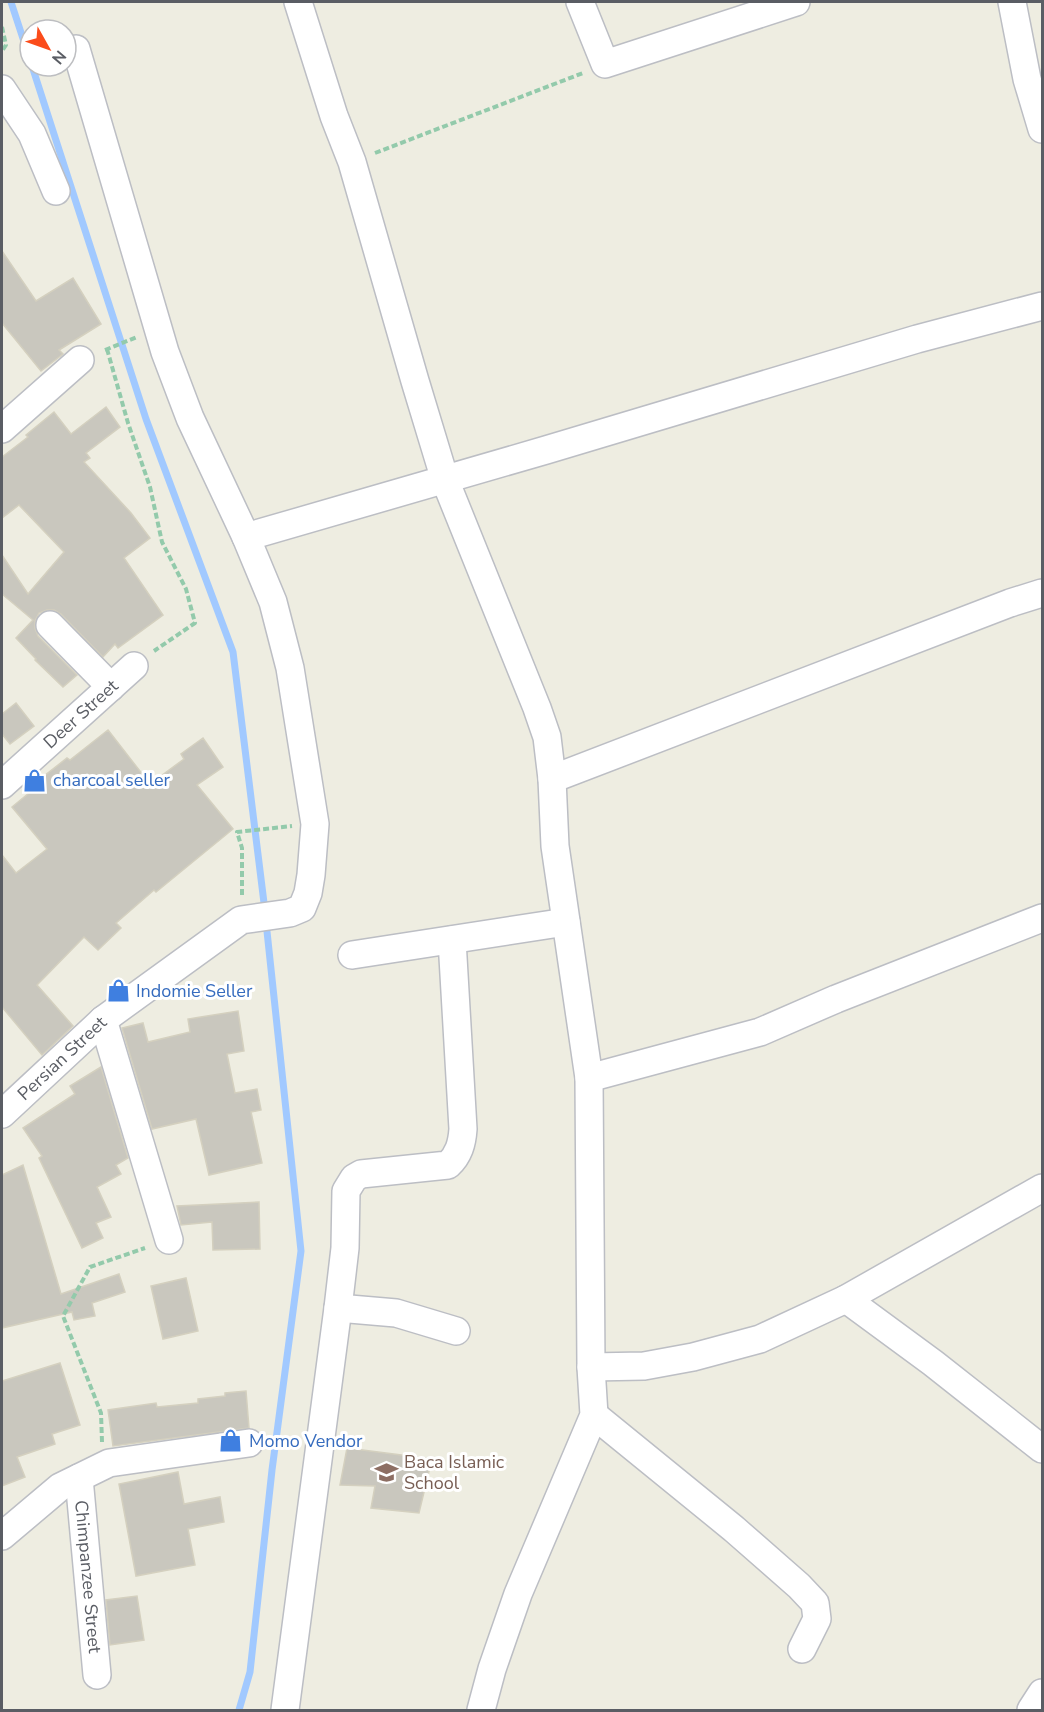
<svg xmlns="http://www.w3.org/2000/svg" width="1044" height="1712" viewBox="0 0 1044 1712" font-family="'Nunito Sans',sans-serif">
<rect width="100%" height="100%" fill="#eeede1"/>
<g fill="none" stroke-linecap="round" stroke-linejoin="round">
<g stroke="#a1c9ff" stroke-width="7">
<polyline points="11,2 30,60"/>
<polyline points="32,66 146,419 233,652 265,911"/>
<polyline points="239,1710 250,1672 272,1470 301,1251 266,922"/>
</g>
</g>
<g fill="#c9c7be" stroke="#d4d0bf" stroke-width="1.5">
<polygon points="2,251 36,301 73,278 101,324 59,350 63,354 41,371 2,323"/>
<polygon points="106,407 120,427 86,453 90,458 84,462 131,513 150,538 124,558 163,615 118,648 115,644 103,657 61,614 54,610 47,610 39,613 35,621 35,628 38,636 77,675 63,687 35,660 36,659 16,638 33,620 2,594 2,555 28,594 64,552 19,505 2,518 2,457 28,437 26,435 54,412 71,434"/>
<polygon points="16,703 34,726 10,744 2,734 2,714"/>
<polygon points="108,730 150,784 184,759 181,754 203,738 223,767 197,785 233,829 156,892 154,890 116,923 121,928 98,950 84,937 37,985 73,1026 42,1055 2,1007 2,855 16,873 47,849 12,807 41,783 39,780 67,758 70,760"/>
<polygon points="238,1011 244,1051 227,1054 235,1093 257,1089 261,1110 251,1112 262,1163 209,1175 196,1119 152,1129 122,1028 143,1023 148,1042 190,1032 188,1019"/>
<polygon points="101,1067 128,1158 116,1165 121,1174 97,1187 111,1217 96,1223 103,1238 82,1248 39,1158 42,1156 23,1128 75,1094 70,1086"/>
<polygon points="23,1165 61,1294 119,1274 125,1292 92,1303 95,1316 74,1320 72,1312 2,1328 2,1175"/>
<polygon points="259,1202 260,1249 213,1250 212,1222 181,1225 177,1206"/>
<polygon points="186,1278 198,1331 163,1339 151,1286"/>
<polygon points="60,1363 80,1425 52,1434 55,1444 17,1457 25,1477 2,1486 2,1381"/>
<polygon points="246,1391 249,1428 113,1446 108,1410 156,1403 157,1407 198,1403 198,1399 225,1396 225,1393"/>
<polygon points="347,1448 432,1459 419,1513 371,1508 375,1486 340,1485"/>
<polygon points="178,1472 184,1504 220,1497 224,1522 188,1529 195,1565 136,1576 119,1484"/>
<polygon points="137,1596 144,1640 110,1645 106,1600"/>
</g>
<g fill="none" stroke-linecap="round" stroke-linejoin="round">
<defs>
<g id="minor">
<polyline points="298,2 334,116 352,162 415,381 445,480 537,708 547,737 552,779 555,846 589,1078 591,1367 594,1415 518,1594 492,1669 481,1710"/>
<polyline points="580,2 605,64 796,2"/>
<polyline points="1012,2 1027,79 1042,129"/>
<polyline points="2,89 32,134 56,191"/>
<polyline points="2,429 80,360"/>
<polyline points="246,537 546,450 917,339 1042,306"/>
<polyline points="50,625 111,687"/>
<polyline points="552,779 1010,603 1042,593"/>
<path id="s1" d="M2,785l132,-119"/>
<polyline points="352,955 566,922"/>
<polyline points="103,1020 169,1240"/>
<polyline points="589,1078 760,1032 836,999 1042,918"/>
<path id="s2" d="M2,1114l101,-94 138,-100 49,-7 12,-5 6,-15 3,-18 4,-51 -25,-156 -17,-66 -27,-65 -56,-119 -25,-66 -89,-303"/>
<polyline points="846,1299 933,1363 1042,1449"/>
<polyline points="338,1308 396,1313 456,1331"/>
<polyline points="591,1367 644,1366 693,1357 760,1339 846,1299 1042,1188"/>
<polyline points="594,1415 734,1529 799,1586 815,1603 817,1619 802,1649"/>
<path id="s3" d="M79,1478l18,197"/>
<polyline points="2,1536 60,1487 109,1463 249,1443"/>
<path d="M285,1710l53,-402 7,-60 1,-57 8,-13 7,-4 87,-9c11,-10 14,-22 15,-36l-11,-189"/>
<polyline points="1031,1710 1042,1693"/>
</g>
</defs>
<use href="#minor" stroke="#bcbec4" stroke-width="30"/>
<g stroke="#93caab" stroke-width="4" stroke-dasharray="6 3" stroke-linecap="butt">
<polyline points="2,27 6,45 2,51"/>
<polyline points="375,153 583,73"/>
<polyline points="107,349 128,423 150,487 162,542 186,589 195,623 154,651"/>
<polyline points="105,350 137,337"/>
<polyline points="242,895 242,848 237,832 292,826"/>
<polyline points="102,1442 101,1413 63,1316 90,1267 145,1248"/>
</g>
<use href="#minor" stroke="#fff" stroke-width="27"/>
</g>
<defs>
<symbol id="shop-bare" viewBox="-9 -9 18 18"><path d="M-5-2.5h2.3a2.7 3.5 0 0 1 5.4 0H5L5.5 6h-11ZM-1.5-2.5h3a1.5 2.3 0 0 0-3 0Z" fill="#3f7fe0" stroke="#fff" stroke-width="2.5" paint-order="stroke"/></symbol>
<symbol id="school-bare" viewBox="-9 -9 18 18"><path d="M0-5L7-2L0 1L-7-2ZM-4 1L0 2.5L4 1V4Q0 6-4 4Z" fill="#8d6e63" stroke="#fff" stroke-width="2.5" paint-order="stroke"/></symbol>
</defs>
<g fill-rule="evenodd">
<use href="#shop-bare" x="18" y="764" width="33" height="33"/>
<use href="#shop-bare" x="102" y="974" width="33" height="33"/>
<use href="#shop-bare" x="214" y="1424" width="33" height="33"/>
<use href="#school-bare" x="370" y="1456" width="33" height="33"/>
</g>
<g text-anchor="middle" stroke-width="6" stroke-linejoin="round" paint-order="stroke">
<g font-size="18" fill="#5a5d64" stroke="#fff">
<text dy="6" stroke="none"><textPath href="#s1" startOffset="106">Deer Street</textPath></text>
<text dy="6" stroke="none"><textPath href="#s2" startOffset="82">Persian Street</textPath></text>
<text dy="6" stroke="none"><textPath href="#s3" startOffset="99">Chimpanzee Street</textPath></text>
</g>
<g font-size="18" fill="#366cbe" stroke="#fff" text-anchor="start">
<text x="53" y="786">charcoal seller</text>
<text x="136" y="997">Indomie Seller</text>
<text x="249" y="1447">Momo Vendor</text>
</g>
<g font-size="18" fill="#785e54" stroke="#fff" text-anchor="start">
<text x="404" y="1468">Baca Islamic<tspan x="404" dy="21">School</tspan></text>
</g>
</g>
<rect width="1044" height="1712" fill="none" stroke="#5a5d64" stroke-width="6"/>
<g transform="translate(48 48) rotate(130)"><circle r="28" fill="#ffffff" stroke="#bdbec1" stroke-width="1.5"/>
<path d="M0-4.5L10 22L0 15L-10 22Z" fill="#fb4c1b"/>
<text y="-9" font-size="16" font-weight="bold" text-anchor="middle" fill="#5a5d64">N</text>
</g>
</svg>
